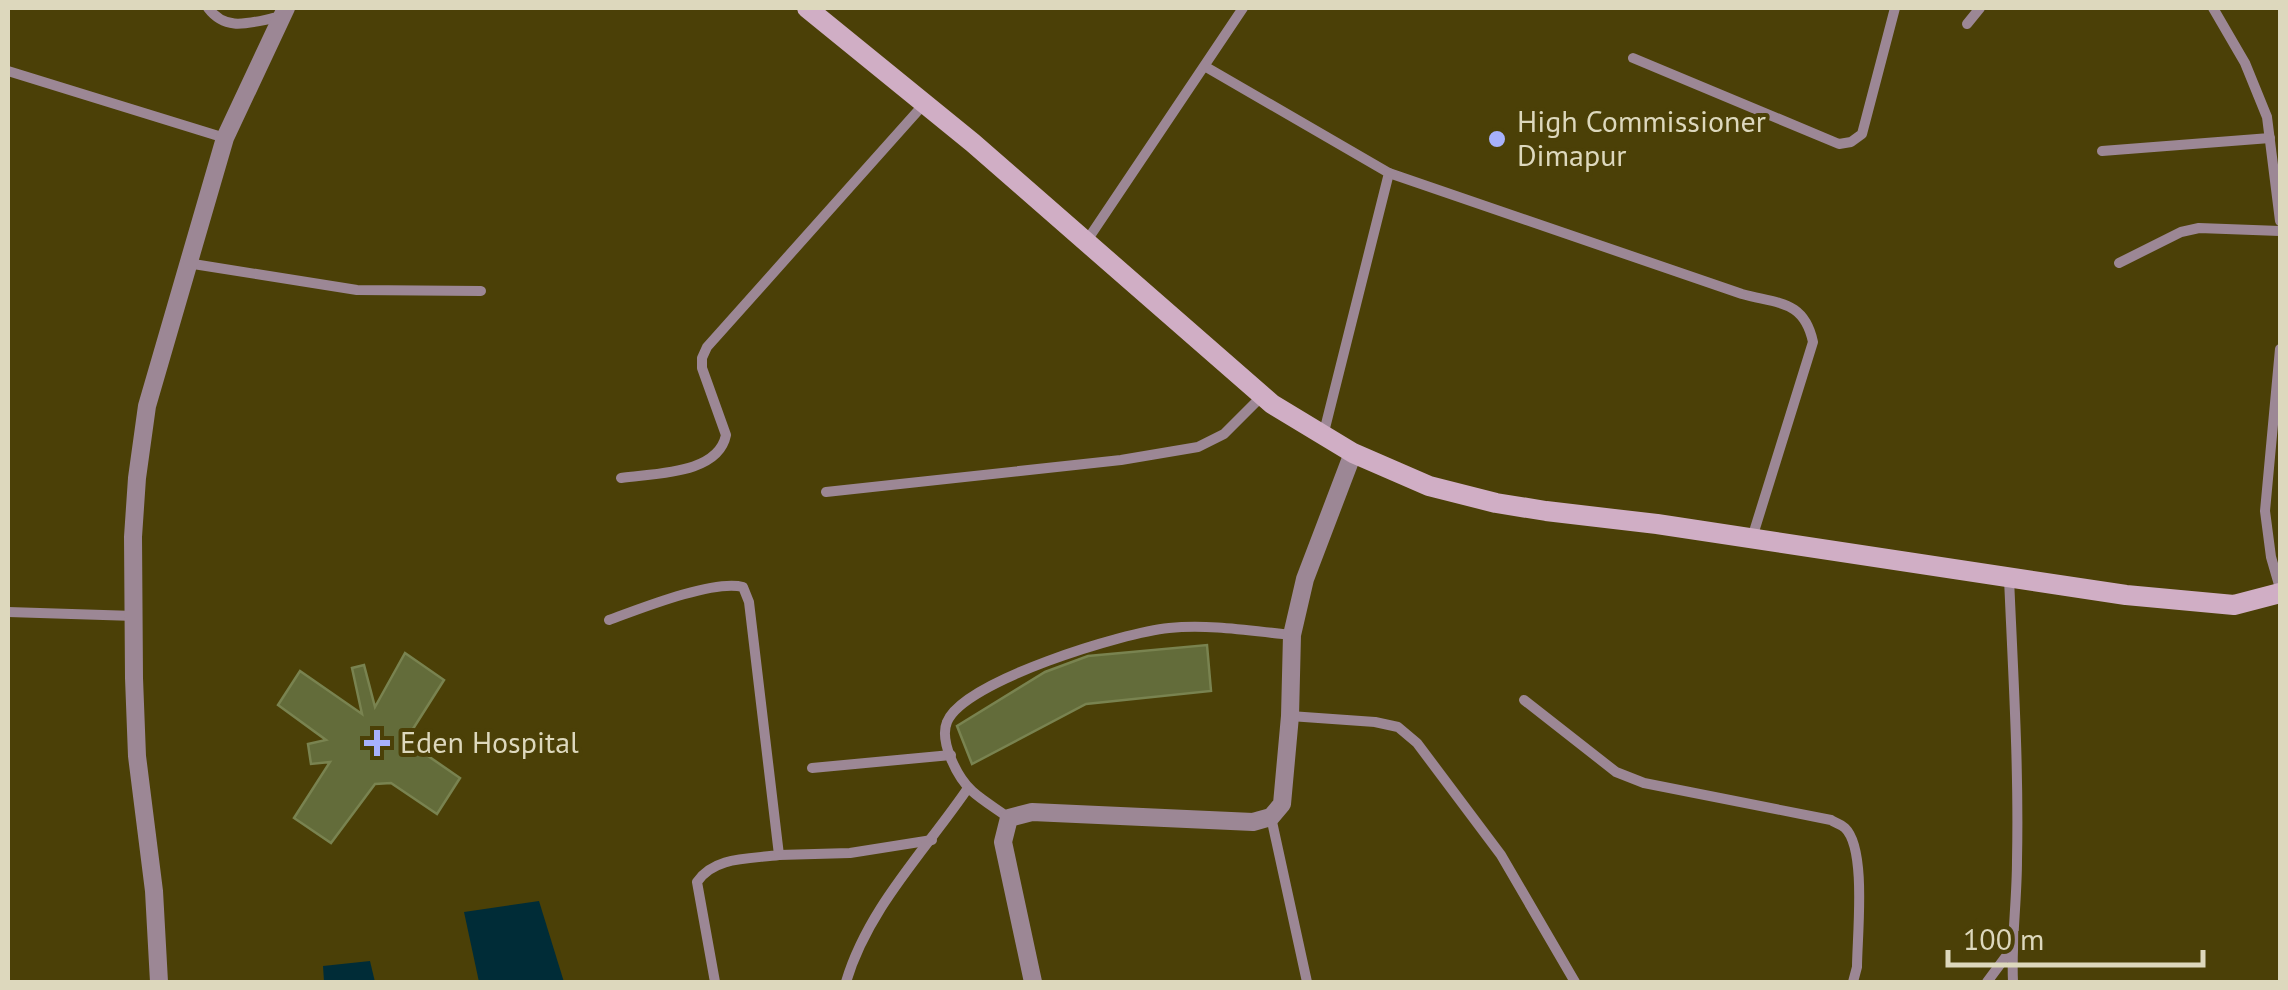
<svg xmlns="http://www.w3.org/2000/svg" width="2288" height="990" viewBox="0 0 2288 990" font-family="'PT Sans',sans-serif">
<rect width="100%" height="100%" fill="#4b4007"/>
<g fill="#002c37">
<polygon points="539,901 564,982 479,982 464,912"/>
<polygon points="370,961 375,982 324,982 323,966"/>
</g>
<g fill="#636c3a" stroke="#798350" stroke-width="2.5">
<polygon points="1207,645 1211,691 1086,704 972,764 957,726 1045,672 1088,656"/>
<polygon points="405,653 444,680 411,732 415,747 460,778 437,814 391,783 375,784 331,843 294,818 330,762 311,764 308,744 326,740 278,705 300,671 362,714 352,668 364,665 375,707"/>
</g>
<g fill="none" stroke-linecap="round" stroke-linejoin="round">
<g stroke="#9c8795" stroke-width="10">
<path d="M208,8c19,25 43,14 71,9"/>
<polyline points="2213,8 2245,63 2267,117 2280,221"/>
<polyline points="1967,24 1980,8"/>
<polyline points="1633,58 1839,144 1851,142 1862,134 1895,8"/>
<polyline points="1206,67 1389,173 1323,436"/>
<polyline points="8,71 225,138"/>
<polyline points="2102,151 2270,138"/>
<path d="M1389,173l353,121c36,10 62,6 71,48l-61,196"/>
<polyline points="1086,242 1243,8"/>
<polyline points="187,263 357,290 481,291"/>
<polyline points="2119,263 2181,232 2199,228 2280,231"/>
<polyline points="2280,349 2265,511 2271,557 2280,588"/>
<path d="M621,478c32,-5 97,-3 105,-43l-24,-67v-10l5,-11 217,-243"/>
<polyline points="826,492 1121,460 1198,447 1224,434 1262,396"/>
<path d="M2009,578c4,94 10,188 8,282 0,42 -6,81 -4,122"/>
<polyline points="8,612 135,616"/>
<path d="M609,620c30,-11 105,-41 134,-33l6,15 30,253c-28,4 -65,1 -82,27l18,100"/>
<path d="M1524,700l92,72 28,11 187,37c4,3 10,4 14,8 22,21 12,109 12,139l-4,15"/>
<polyline points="1290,716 1375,722 1398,727 1417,743 1501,855 1575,982"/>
<polyline points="812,768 951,755"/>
<polyline points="1271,817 1307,982"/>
<path d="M1009,818c-12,-9 -26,-17 -37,-27 -15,-14 -33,-50 -25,-69 16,-41 178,-90 222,-94 41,-4 82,3 123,7"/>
<polyline points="779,855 850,853 932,840"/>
<path d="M846,982c22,-74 79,-131 122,-194"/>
<polyline points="1987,982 2010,951"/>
</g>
<g stroke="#9c8795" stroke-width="18">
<polyline points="159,982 154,891 137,756 134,678 133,537 137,478 147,406 225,138 286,8"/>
<polyline points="1033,982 1003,842 1009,818 1032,812 1253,822 1271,817 1282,804 1290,716 1292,635 1305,579 1353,453"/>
</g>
<polyline stroke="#d0aec5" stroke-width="20" points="807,8 973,143 1272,404 1353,453 1429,486 1496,503 1546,511 1657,524 2126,595 2234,605 2280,593"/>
</g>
<g fill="#a7b1fc" stroke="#4b4007" stroke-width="4">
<circle cx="1497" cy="139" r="10"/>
<path d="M372 728h10v10h10v10h-10v10h-10v-10h-10v-10h10z"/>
</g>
<g text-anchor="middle" stroke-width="8" stroke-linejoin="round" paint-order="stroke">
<g font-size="30" fill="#ddd8bd" stroke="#4b4007" text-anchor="start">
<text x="1517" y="132">High Commissioner<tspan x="1517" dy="34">Dimapur</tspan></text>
<text x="400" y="753">Eden Hospital</text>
</g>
</g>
<rect width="2288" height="990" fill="none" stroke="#ddd8bd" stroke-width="20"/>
<path d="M1948 950v15h255v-15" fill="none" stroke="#ddd8bd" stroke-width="5"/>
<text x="1963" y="950" font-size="30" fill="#ddd8bd" stroke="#4b4007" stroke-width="8" paint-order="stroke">100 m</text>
</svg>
